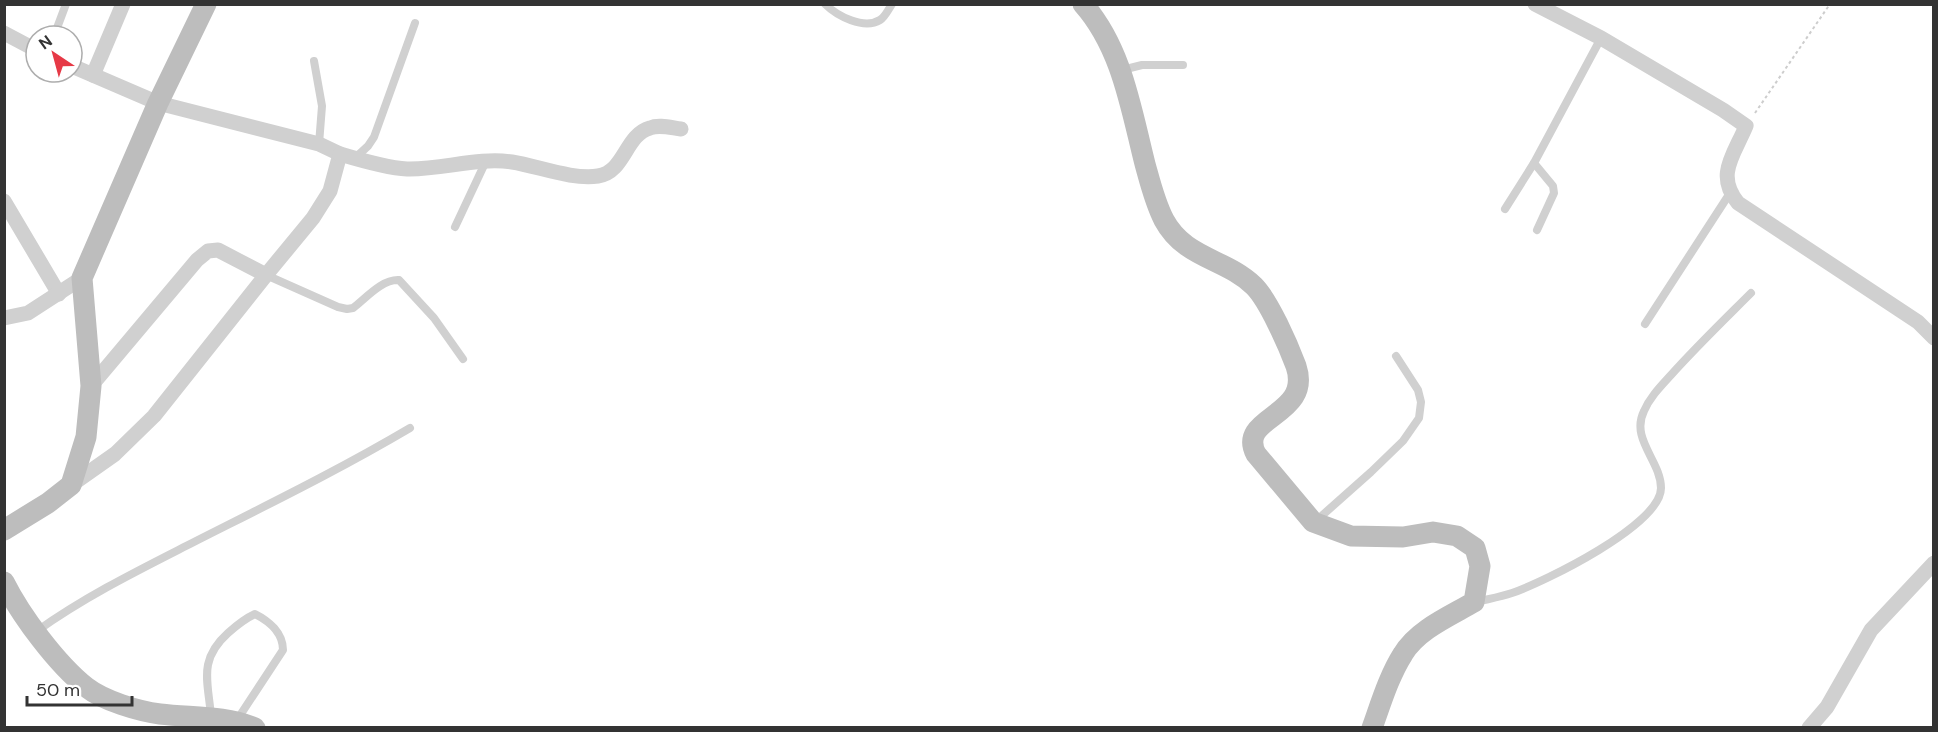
<svg xmlns="http://www.w3.org/2000/svg" width="1938" height="732" viewBox="0 0 1938 732" font-family="'DM Sans',sans-serif">
<rect width="100%" height="100%" fill="#fff"/>
<g fill="none" stroke-linecap="round" stroke-linejoin="round">
<polyline stroke="#cdcdcd" stroke-width="2" stroke-dasharray="3 3" stroke-linecap="butt" points="1755,113 1830,4"/>
<g stroke="#d0d0d0" stroke-width="8">
<path d="M825,4c12,12 39,26 55,16 5,-3 8,-10 12,-16"/>
<polyline points="54,36 66,4"/>
<polyline points="314,61 322,106 319,144"/>
<polyline points="1122,70 1142,65 1183,65"/>
<polyline points="355,158 368,146 374,137 415,23"/>
<polyline points="1534,163 1553,186 1554,193 1537,230"/>
<polyline points="1505,209 1534,163 1601,38"/>
<polyline points="455,227 486,161"/>
<path d="M266,275l72,32 9,2 6,-1c13,-10 29,-29 46,-28l35,38 29,41"/>
<polyline points="1645,324 1730,193"/>
<polyline points="1317,520 1371,472 1403,441 1419,418 1421,402 1418,390 1396,356"/>
<path d="M1476,602c12,-3 24,-5 36,-9 32,-11 149,-68 149,-105 0,-27 -31,-49 -17,-77 6,-14 17,-25 27,-36 26,-29 53,-55 80,-82"/>
<path d="M37,631c49,-35 102,-61 155,-88 73,-37 147,-73 218,-115"/>
<path d="M211,716c-3,-35 -13,-56 17,-83 9,-8 16,-14 27,-19 14,7 28,19 28,36l-46,70"/>
</g>
<g stroke="#d0d0d0" stroke-width="15">
<path d="M1535,4l66,34 122,72 23,16c-12,29 -31,49 -8,77l180,119 16,16"/>
<polyline points="4,33 36,50"/>
<polyline points="72,66 158,103 319,144 340,154 330,191 313,218 266,275 218,250 208,251 197,260 91,386"/>
<polyline points="93,75 123,4"/>
<path d="M340,154c20,6 47,14 67,15 35,1 70,-12 105,-7 26,4 60,18 86,14 27,-4 27,-41 52,-48 9,-4 22,0 31,1"/>
<polyline points="4,201 59,294"/>
<polyline points="4,318 28,313 82,278"/>
<polyline points="71,485 115,454 154,416 266,275"/>
<polyline points="1809,728 1827,707 1871,630 1934,563"/>
</g>
<g stroke="#bdbdbd" stroke-width="21">
<path d="M1083,4c39,44 48,105 62,160 5,18 10,39 19,56 21,39 61,38 90,66 15,15 34,59 42,80 17,51 -60,50 -40,88l57,68 38,14 52,1 30,-5 24,4 18,12 5,18 -6,36c-24,14 -57,28 -71,52 -14,22 -22,49 -31,74"/>
<polyline points="4,530 48,503 71,485 86,437 91,386 82,278 158,103 206,4"/>
<path d="M4,582c17,34 53,82 82,105 18,14 52,24 74,27 33,4 63,1 95,14"/>
</g>
</g>
<rect width="1938" height="732" fill="none" stroke="#333333" stroke-width="12"/>
<g transform="translate(54 54) rotate(324)"><circle r="28" fill="#ffffff" stroke="#adadad" stroke-width="1.5"/>
<path d="M0-4.5L10 22L0 15L-10 22Z" fill="#e63946"/>
<text y="-9" font-size="16" font-weight="bold" text-anchor="middle" fill="#333333">N</text>
</g>
<path d="M27 696v9h105v-9" fill="none" stroke="#333333" stroke-width="3"/>
<text x="36" y="696" font-size="18" fill="#333333" stroke="#ffffff" stroke-width="4.5" paint-order="stroke">50 m</text>
</svg>
